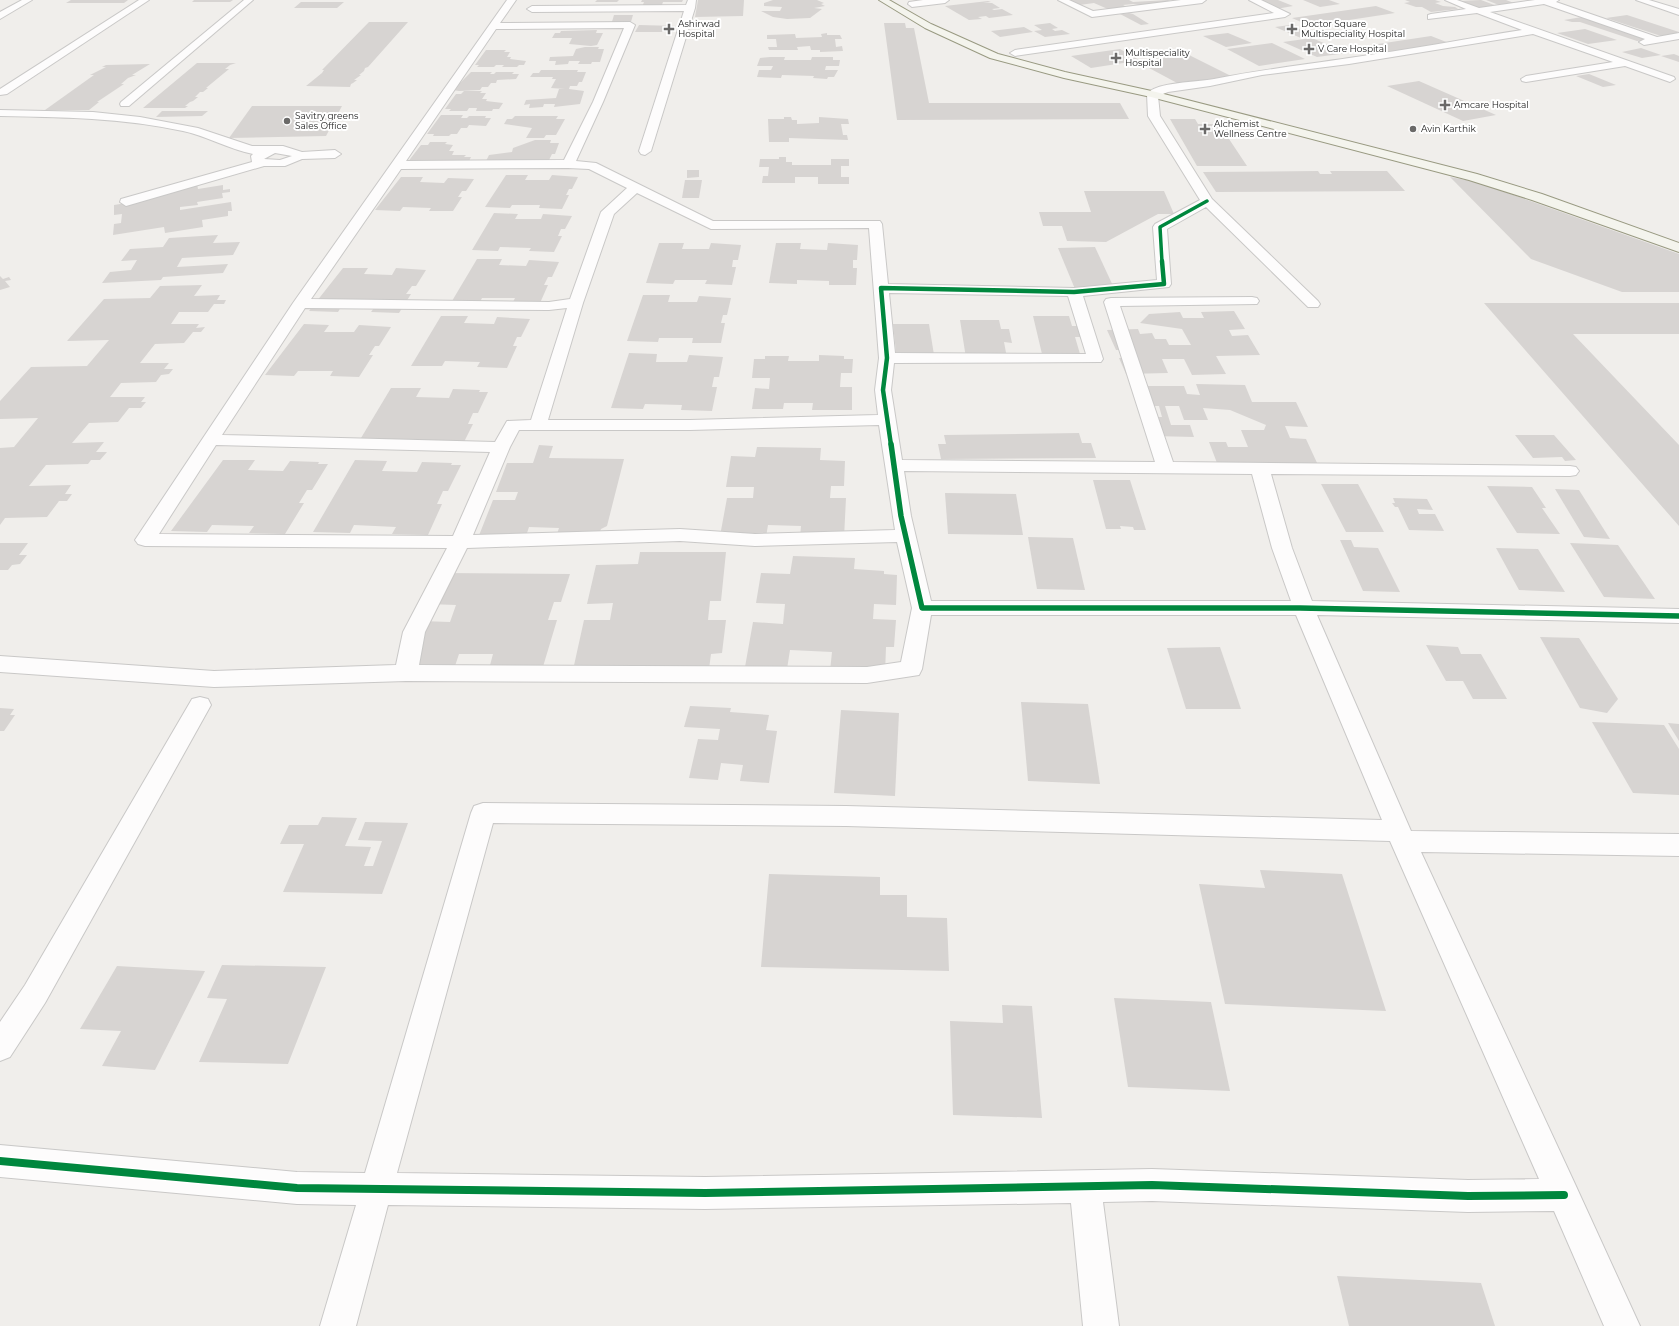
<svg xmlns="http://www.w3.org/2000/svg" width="1679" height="1326" viewBox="0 0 1679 1326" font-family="Montserrat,sans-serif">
<rect width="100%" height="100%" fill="#f0eeeb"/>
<g fill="#d7d4d2">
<polygon points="71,0 128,0 124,3 66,3"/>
<polygon points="194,0 233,0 230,2 192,2"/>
<polygon points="597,0 619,0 617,2 595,2"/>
<polygon points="642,0 683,0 682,2 663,2 660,10 641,10 644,2 653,2 641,2"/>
<polygon points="698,0 744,0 743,16 695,17"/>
<polygon points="773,0 817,0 824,3 821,4 825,6 814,8 822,9 810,18 787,19 773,17 761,11 780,11 782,7 764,6 764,3"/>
<polygon points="1070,0 1129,0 1133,2 1168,0 1173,2 1146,6 1133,4 1123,5 1129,8 1110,10 1094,3 1072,6 1068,1"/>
<polygon points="1255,0 1278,0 1293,6 1276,9"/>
<polygon points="1303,0 1329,0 1340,4 1320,7"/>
<polygon points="1405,0 1435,0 1441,2 1435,3 1443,6 1455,7 1458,9 1431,12 1422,7 1416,7 1404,3 1410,2"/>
<polygon points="1481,0 1497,6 1479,8 1458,1"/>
<polygon points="1486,0 1506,0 1514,3 1499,5"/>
<polygon points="988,1 991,2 983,3 992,3 1000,8 992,9 994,10 1002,9 1013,15 989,18 986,16 978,17 982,19 969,20 945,6"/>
<polygon points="301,2 344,2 337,8 294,8"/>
<polygon points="1376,6 1395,13 1310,26 1292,18"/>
<polygon points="1129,13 1133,14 1149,24 1141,25 1120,14"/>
<polygon points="614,15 633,15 630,25 611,25"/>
<polygon points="1627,15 1679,32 1677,32 1679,35 1664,37 1606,18"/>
<polygon points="1582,17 1649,39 1637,41 1580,22 1572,22 1564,20"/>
<polygon points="369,22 408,22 368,67 365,68 364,71 359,75 361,75 354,80 357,80 353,83 351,84 350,87 306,86 322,73 324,70 322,70"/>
<polygon points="884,23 905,23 906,28 914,28 929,103 1120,103 1129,119 897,120"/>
<polygon points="1050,23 1058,28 1052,29 1055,31 1062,30 1070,34 1045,37 1034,31 1042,30 1034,25"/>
<polygon points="639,25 677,26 673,32 635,32"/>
<polygon points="1290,25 1316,36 1301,38 1275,27"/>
<polygon points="1024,27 1033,32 1000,37 991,31"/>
<polygon points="1585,29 1617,40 1588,44 1557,33"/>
<polygon points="597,30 596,33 603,33 597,45 591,46 569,44 572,38 552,38 555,33 560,33 561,31"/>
<polygon points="827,33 827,35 840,35 842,39 835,39 836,47 842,46 843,51 820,52 820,50 811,50 810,46 797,47 798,50 769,50 768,47 777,47 776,39 767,39 767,35 795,34 796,38 822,37 821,34"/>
<polygon points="1228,33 1252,43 1226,47 1203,36"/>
<polygon points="1431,36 1449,43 1375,54 1358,47"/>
<polygon points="1312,38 1347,53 1317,57 1283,42"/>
<polygon points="1272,43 1305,59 1259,66 1227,49"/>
<polygon points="585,47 599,47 598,49 604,49 600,62 592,62 591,64 578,64 580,61 569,61 568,64 555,65 556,61 549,61 550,57 573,56 576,49"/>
<polygon points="1641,48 1661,55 1642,58 1622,52"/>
<polygon points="1120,49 1141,61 1187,54 1231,76 1179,84 1136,61 1091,68 1071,56"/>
<polygon points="486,50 506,50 504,52 510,52 507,57 511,57 510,59 526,61 524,65 519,65 517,67 502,67 504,65 496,65 494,67 477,67 479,65 475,65"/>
<polygon points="1674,54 1679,56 1679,62 1661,56"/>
<polygon points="770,57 785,57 784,60 811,60 812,57 833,57 833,60 840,60 839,66 826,66 825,70 838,70 834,77 828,77 827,79 813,78 814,76 782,75 781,78 757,77 759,70 771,70 773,66 757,66 760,58"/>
<polygon points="197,63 236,63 230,65 225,69 229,69 206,88 208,88 203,92 200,92 195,97 198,97 193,101 190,102 185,106 188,106 185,108 143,108"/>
<polygon points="150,64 132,75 136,75 128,78 121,84 124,84 97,102 99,102 89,110 45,110 94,75 90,75 106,67 102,67 106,65"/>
<polygon points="541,70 578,70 577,72 586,72 582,82 579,82 577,86 570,86 569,89 584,91 580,104 554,107 555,104 544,104 543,107 529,108 530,104 524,105 526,100 556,98 559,89 565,89 551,88 556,79 552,79 553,77 530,77 533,73 539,73"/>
<polygon points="471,72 492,72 490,74 494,74 496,72 514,72 512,74 519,74 516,79 497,80 496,83 491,83 488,87 482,87 480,90 459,91 453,90"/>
<polygon points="1589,74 1616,85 1603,87 1576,76"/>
<polygon points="1419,81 1496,115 1463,121 1387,86"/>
<polygon points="464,91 482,91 480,93 486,93 482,99 487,99 486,101 503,103 499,109 493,109 492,111 476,111 477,108 469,108 467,111 449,111 451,109 445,109 456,94 461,94"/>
<polygon points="252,106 342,106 326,136 229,138"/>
<polygon points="162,111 208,111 202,116 156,117"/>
<polygon points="441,115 463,115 461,118 467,118 469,116 486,116 485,118 491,118 486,126 469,125 467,128 461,128 457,134 451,134 449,136 433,136 434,134 427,134"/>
<polygon points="515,116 558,116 556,119 565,119 556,135 546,135 544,138 526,138 532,128 504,124 507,119 512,119"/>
<polygon points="784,117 791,117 792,120 797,120 797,124 819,123 819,117 848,119 849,124 841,124 843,135 847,135 848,140 789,138 789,142 769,142 768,119 784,119"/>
<polygon points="1170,119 1195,119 1198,124 1219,124 1247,166 1197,166"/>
<polygon points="535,140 551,140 550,143 559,143 555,154 552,154 549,160 486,161 489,155 512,152 513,148"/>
<polygon points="430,142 447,142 445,144 453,145 449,151 454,151 452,155 466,155 464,157 471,157 468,163 407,163 421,145 428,145"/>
<polygon points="779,157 786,157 786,162 792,162 792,165 831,165 831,159 849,159 849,166 841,166 841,177 849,177 849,184 818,184 818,177 795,177 795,183 762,183 763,176 768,176 769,167 759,167 760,159 779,159"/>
<polygon points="687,170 699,170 699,177 687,178"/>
<polygon points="1318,171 1320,174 1332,174 1330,171 1387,171 1405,191 1216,192 1203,172"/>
<polygon points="506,175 528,175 525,180 549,180 552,175 578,177 572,189 569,189 566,195 569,195 562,209 539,208 540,205 512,205 510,208 485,207"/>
<polygon points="401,177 423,177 420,182 444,183 448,178 474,179 466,191 462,191 458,197 462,197 453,211 429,211 431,208 403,207 400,211 375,210"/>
<polygon points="1450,177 1477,182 1679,254 1679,292 1622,292 1531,259"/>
<polygon points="685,180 702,180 699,198 682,198"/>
<polygon points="197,184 198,189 223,185 223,190 230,189 230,192 222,193 223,198 197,202 198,205 180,207 180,210 231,202 232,211 228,211 228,216 202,220 203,227 165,233 164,227 113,235 114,224 121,223 122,214 114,215 114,205 151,199 151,191"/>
<polygon points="1084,191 1164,191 1174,214 1158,214 1106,242 1067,241 1062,226 1043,226 1039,212 1091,212"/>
<polygon points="494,213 518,214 515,219 541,219 543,214 572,216 565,229 561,229 558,236 562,236 554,252 529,251 531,248 500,247 498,251 472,250"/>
<polygon points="218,235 213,243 240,242 233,255 182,258 177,267 228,264 223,273 163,277 161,280 102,283 110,272 131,270 137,260 121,261 130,249 163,247 169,238"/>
<polygon points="659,243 684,243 682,249 709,249 711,243 741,245 738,260 733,260 732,267 736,267 732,285 705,284 707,280 675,280 673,284 646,283"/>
<polygon points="776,243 801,243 800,249 827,250 828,243 858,245 857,260 853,260 853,268 857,268 856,285 829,285 829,281 797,280 797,284 769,283"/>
<polygon points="1095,247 1114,288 1075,289 1058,248"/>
<polygon points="477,259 502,259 499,265 526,266 529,260 559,262 552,277 548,277 544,285 548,285 540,303 513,302 515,298 482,298 480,302 452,301"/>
<polygon points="343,268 368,268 364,274 392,275 396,268 426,270 416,286 412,286 406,294 411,294 399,313 371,312 374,308 341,307 338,312 309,311"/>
<polygon points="0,276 3,279 9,277 11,280 5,281 10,287 0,290"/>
<polygon points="202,285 194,296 220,295 217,300 226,300 224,304 214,304 208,312 179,312 171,324 199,324 196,328 205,327 201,332 193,332 184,343 155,344 140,363 169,363 164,369 173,369 169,374 161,375 156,382 121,383 110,397 145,397 141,402 146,402 141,408 129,408 118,422 89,423 72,443 104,442 96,452 107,452 100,460 91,460 88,464 46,465 29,486 71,485 65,494 72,494 67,501 59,501 47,517 5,518 0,525 0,448 14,447 38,418 0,419 0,401 31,367 87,366 109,340 67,341 104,299 150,298 160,286"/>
<polygon points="643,295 670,295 668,302 697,302 699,296 731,298 727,315 723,315 721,323 725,323 721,343 692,343 693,338 659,338 658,342 627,341"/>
<polygon points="1484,303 1679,303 1679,334 1573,334 1679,445 1679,526"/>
<polygon points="1234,311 1245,329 1229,330 1232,336 1248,335 1260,355 1216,356 1226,374 1192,375 1184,359 1162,359 1168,373 1126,374 1119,358 1138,357 1135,350 1116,350 1107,330 1138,329 1140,334 1152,333 1155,339 1166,339 1169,345 1191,345 1182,329 1140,323 1149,314 1180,312 1183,318 1204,318 1201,312"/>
<polygon points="441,316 468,316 464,323 494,324 497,317 530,319 521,337 517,337 513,346 517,346 507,368 477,367 480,362 445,361 442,366 411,366"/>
<polygon points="1033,316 1069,316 1072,326 1084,326 1087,337 1075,337 1080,354 1042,354"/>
<polygon points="960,320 999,320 1001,329 1009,329 1012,343 1004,342 1007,358 966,358"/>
<polygon points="304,324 329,325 324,332 354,332 359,325 391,327 379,346 375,346 369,355 373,355 359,377 330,376 333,371 298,371 294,376 265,375"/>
<polygon points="893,324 929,324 935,361 897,361"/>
<polygon points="629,353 657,354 656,362 687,362 689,355 723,357 719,377 714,377 712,387 717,387 712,411 681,410 682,405 645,404 643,409 611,408"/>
<polygon points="819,355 844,356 844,359 853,359 852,373 841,373 840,387 852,387 852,410 812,410 813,403 784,403 783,409 752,409 755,388 769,389 770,378 752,378 754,359 765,359 765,356 789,356 788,361 819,361"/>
<polygon points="1196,384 1245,385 1252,402 1296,402 1308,427 1285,426 1290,438 1306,439 1318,465 1217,463 1209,442 1226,442 1228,447 1248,447 1241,430 1264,430 1266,425 1230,410 1203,408 1208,420 1184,420 1179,406 1165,406 1171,425 1190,425 1194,437 1153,436 1147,417 1162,417 1159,406 1143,406 1137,386 1184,386 1187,394 1200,395"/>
<polygon points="391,388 421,388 416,397 449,398 453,389 480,390 479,392 488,392 478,413 473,413 468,424 473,424 460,450 355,448"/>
<polygon points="1079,433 1082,443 1091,443 1096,458 941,459 938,444 946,444 944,435"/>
<polygon points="1515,435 1554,435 1576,460 1565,461 1562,457 1533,458"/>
<polygon points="539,445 553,446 549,458 624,459 607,526 601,529 598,537 556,537 559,528 529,527 525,539 478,538 493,500 515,500 518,492 496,492 507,463 533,463"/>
<polygon points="757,447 821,448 820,460 845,461 844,486 831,486 830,498 846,498 844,538 800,537 801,526 768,525 766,537 720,536 727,498 753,498 754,487 726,487 731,456 755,457"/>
<polygon points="223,460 255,460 248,470 283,471 290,461 319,462 318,464 328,464 312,490 307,490 299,503 304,503 285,534 249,533 254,526 212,525 207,532 171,531"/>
<polygon points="355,460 387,461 382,471 417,472 422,462 452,463 451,465 461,465 448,491 443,491 437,504 442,504 428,535 392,534 396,527 354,525 350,533 313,532"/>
<polygon points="1093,480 1130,480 1146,530 1134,530 1133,527 1120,526 1121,529 1106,529"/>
<polygon points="1321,484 1358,484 1384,532 1346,532"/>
<polygon points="1487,486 1532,487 1546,508 1542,508 1560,534 1517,533"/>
<polygon points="1555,489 1579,490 1610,539 1584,537"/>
<polygon points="945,493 1016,494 1023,535 948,534"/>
<polygon points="1393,498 1427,499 1433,510 1417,509 1419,514 1435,514 1444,531 1409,530 1398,507 1395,507 1392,503 1395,503"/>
<polygon points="1028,537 1073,538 1085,590 1037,589"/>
<polygon points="1340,540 1351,540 1354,547 1378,548 1400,592 1363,591"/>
<polygon points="0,543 28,543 19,555 27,555 20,564 12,565 8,570 0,570"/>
<polygon points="1570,543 1618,545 1655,599 1604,597"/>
<polygon points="1496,548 1538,549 1565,592 1519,590"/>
<polygon points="640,552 726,552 721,601 710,601 708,620 726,620 722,653 711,654 709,669 573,670 584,620 610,620 613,603 587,604 596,565 638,564"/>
<polygon points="793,556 855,558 854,569 884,571 884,574 897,575 896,605 874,604 873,619 896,620 894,647 886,647 885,674 830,671 832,652 790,650 787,669 745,667 753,622 783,624 785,604 756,603 761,573 790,574"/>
<polygon points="441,573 570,574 561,602 554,602 548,620 557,620 542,670 489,669 493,654 459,654 454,669 403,668 421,621 450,622 456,605 428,604"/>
<polygon points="1540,637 1579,638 1618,699 1607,713 1580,708"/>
<polygon points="1426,645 1458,647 1461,654 1481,654 1507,699 1473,699 1463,681 1446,681"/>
<polygon points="1220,647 1241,709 1186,709 1167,648"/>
<polygon points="1021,702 1088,704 1100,784 1028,781"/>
<polygon points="690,706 731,708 730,712 769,715 766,730 777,731 769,783 740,781 743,765 721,763 718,780 689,778 698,739 718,740 720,729 684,727"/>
<polygon points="0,708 14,709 10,715 15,715 4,731 0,731"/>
<polygon points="841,710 899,713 895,796 834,793"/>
<polygon points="1592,722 1664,725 1679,749 1679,795 1633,793"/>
<polygon points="1668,723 1679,724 1679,741"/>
<polygon points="322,817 357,818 345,846 371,847 364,866 373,866 382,841 358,840 365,822 408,823 382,894 283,892 304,844 280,844 289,825 318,825"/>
<polygon points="1260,870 1342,874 1386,1011 1225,1004 1199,884 1265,888"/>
<polygon points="769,874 880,877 880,895 907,895 907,917 947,918 949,971 761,967"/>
<polygon points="222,965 326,967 288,1064 199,1062 227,999 207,998"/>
<polygon points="117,966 205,971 155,1070 102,1066 121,1031 80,1029"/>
<polygon points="1114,998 1211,1002 1230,1091 1128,1087"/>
<polygon points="1002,1005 1032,1006 1042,1118 953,1115 950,1021 1003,1023"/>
<polygon points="1337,1276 1481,1283 1495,1326 1349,1326"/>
</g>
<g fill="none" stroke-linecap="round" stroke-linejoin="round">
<defs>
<g id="minor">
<polygon points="22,0 32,0 0,19 0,12"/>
<polygon points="139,0 149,0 7,94 0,95 0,89"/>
<polygon points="244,0 253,0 129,106 121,106 120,104 121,102"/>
<path d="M507,0h9l-16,23 130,-1 5,3 -32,77 -27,59 20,2 117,58h167l2,3 6,60 186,4 83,-8 -4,-53 2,-3 45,-24 -52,-84 -1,-22c8,-12 52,-12 67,-15 45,-9 89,-14 135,-21 58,-8 115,-19 173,-28l-45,-17 -49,6v-4l3,-1 35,-5 -21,-9h12l22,8 56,-8h24l-3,2 101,35 22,-4v6l-35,6 -5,-3 6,-3 -101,-35 -54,8 184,65 1,2 -5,3 -45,-16 -99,16 -4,-1 -1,-2 5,-3 87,-14 -80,-28 -184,30 -87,11 -52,11 -42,6 -10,4 2,20 52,83 106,102 2,3 -2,3h-10l-102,-100 -39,22 4,55 -2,3 -86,9 20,63 -2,3 -207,1 -3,27 11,70 253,2 -51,-160 2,-3 5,-1 141,-1 5,1 2,3 -2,3 -137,2 53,156 397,4 6,1 3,4 -3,4 -6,1 -299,-2 21,74 20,53 367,8v14l-362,-8 94,216 268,3v22l-258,-4 154,332 65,142h-36l-50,-115 -86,1 -316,-11 -49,1 16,124h-36l-12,-123 -366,6 -317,-4 -32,121h-36l36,-121 -59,-1 -297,-27v-32l297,27 68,1 106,-360 3,-7 9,-3 363,3 536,14 -86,-205h-365l-9,54 -3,6 -52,8 -461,-2 -192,6 -214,-15v-16l214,15 182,-6 7,-33 44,-84 -302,-2 -7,-2 -3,-4 158,-237zM624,28l-31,74 -29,58 -158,1 90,-132zM568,168l21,1 38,19 -26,24 -31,87 -21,3 -238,-3 90,-130zM637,193l74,36 158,-1 10,130 -4,32 3,25 -188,5h-142l35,-117 31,-89zM889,293l179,3 18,58 -191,-1zM305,308l244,2 18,-2 -36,112 -24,1 -12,21 -273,-7zM879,425l16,105 -140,4 -75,-5 -207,6 37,-88 9,-17h171zM216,445l274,7 -37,84 -294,-2zM904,471l348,3 20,74 19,53h-360l-20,-85zM680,541l75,5 142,-4 15,66 -11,54 -34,5 -448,-2 6,-33 42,-84zM493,823l353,3 544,15 149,338 -71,1 -316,-11 -447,8 -308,-4z"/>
<polygon points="688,0 696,0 695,8 651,151 645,155 641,154 639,151 684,11 532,12 527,9 532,6 686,5"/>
<polygon points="923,0 949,0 945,3 912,7 908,4 909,2"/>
<polygon points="1058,0 1069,0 1093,11 1181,0 1206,0 1202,3 1092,17"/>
<polygon points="1249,0 1261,0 1290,14 1285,17 1015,56 1010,53 1015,50 1274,13"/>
<polygon points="1636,0 1649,0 1679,9 1679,15"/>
<path d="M0,110l93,2 47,5 58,11 54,18h31l19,6 33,-2 6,4 -6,4 -33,1 -17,7h-21l-138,40 -6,-4 1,-3 131,-37 -1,-6 2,-2c-25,-5 -46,-18 -70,-23 -60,-13 -122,-14 -183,-15zM275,153l17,3 -12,4 -16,-1z"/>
<polygon points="200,697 208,699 211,705 45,1003 10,1057 0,1061 0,1022 25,985 192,699"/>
</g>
<polygon id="secondary" points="879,0 889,0 931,24 998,54 1065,72 1156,92 1477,174 1542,194 1679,243 1679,252 1532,200 1469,180 1151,97 1064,78 990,58 925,28"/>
</defs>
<use href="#minor" stroke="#c9c8c7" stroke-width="2"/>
<use href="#secondary" stroke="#999a82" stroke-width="2"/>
<use href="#minor" fill="#fdfcfc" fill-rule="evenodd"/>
<use href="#secondary" fill="#f4f4ed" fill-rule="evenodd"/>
<defs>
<polyline id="cycleway-far3" points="1162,262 1160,227 1207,201"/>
<polyline id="cycleway-far2" points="891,445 883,390 887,358 881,288 1074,292 1164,284 1162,261"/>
<polyline id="cycleway-far1" points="891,444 901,516 922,608 1300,608 1679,616"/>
<polyline id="cycleway" points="0,1161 297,1188 705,1193 1152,1185 1468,1196 1564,1195"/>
</defs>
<use href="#cycleway-far3" stroke="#fff" stroke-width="5"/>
<use href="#cycleway-far2" stroke="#fff" stroke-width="6"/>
<use href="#cycleway-far1" stroke="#fff" stroke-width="8"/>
<use href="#cycleway" stroke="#fff" stroke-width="11"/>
<use href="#cycleway-far3" stroke="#00873e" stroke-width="3.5"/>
<use href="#cycleway-far2" stroke="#00873e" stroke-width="4.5"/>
<use href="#cycleway-far1" stroke="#00873e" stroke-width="5.5"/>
<use href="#cycleway" stroke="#00873e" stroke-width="8"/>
</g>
<g fill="#6a6968" stroke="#fff" stroke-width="1.5">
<path d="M667 23h4v4h4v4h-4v4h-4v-4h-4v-4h4z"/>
<path d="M1290 23h4v4h4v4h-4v4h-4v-4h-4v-4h4z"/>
<path d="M1307 43h4v4h4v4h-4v4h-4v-4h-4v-4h4z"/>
<path d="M1114 52h4v4h4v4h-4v4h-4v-4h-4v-4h4z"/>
<path d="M1443 99h4v4h4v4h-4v4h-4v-4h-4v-4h4z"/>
<circle cx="287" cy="121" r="4"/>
<path d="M1203 123h4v4h4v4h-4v4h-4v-4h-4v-4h4z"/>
<circle cx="1413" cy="129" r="4"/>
</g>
<g text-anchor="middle" stroke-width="4" stroke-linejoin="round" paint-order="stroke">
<g font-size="9" fill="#222" stroke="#fff" text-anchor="start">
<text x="678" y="27">Ashirwad<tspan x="678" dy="10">Hospital</tspan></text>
<text x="1301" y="27">Doctor Square<tspan x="1301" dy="10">Multispeciality Hospital</tspan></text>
<text x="1318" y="52">V Care Hospital</text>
<text x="1125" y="56">Multispeciality<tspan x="1125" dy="10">Hospital</tspan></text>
<text x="1454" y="108">Amcare Hospital</text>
<text x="295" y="119">Savitry greens<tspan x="295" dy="10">Sales Office</tspan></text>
<text x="1214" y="127">Alchemist<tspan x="1214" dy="10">Wellness Centre</tspan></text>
<text x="1421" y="132">Avin Karthik</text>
</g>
</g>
</svg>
